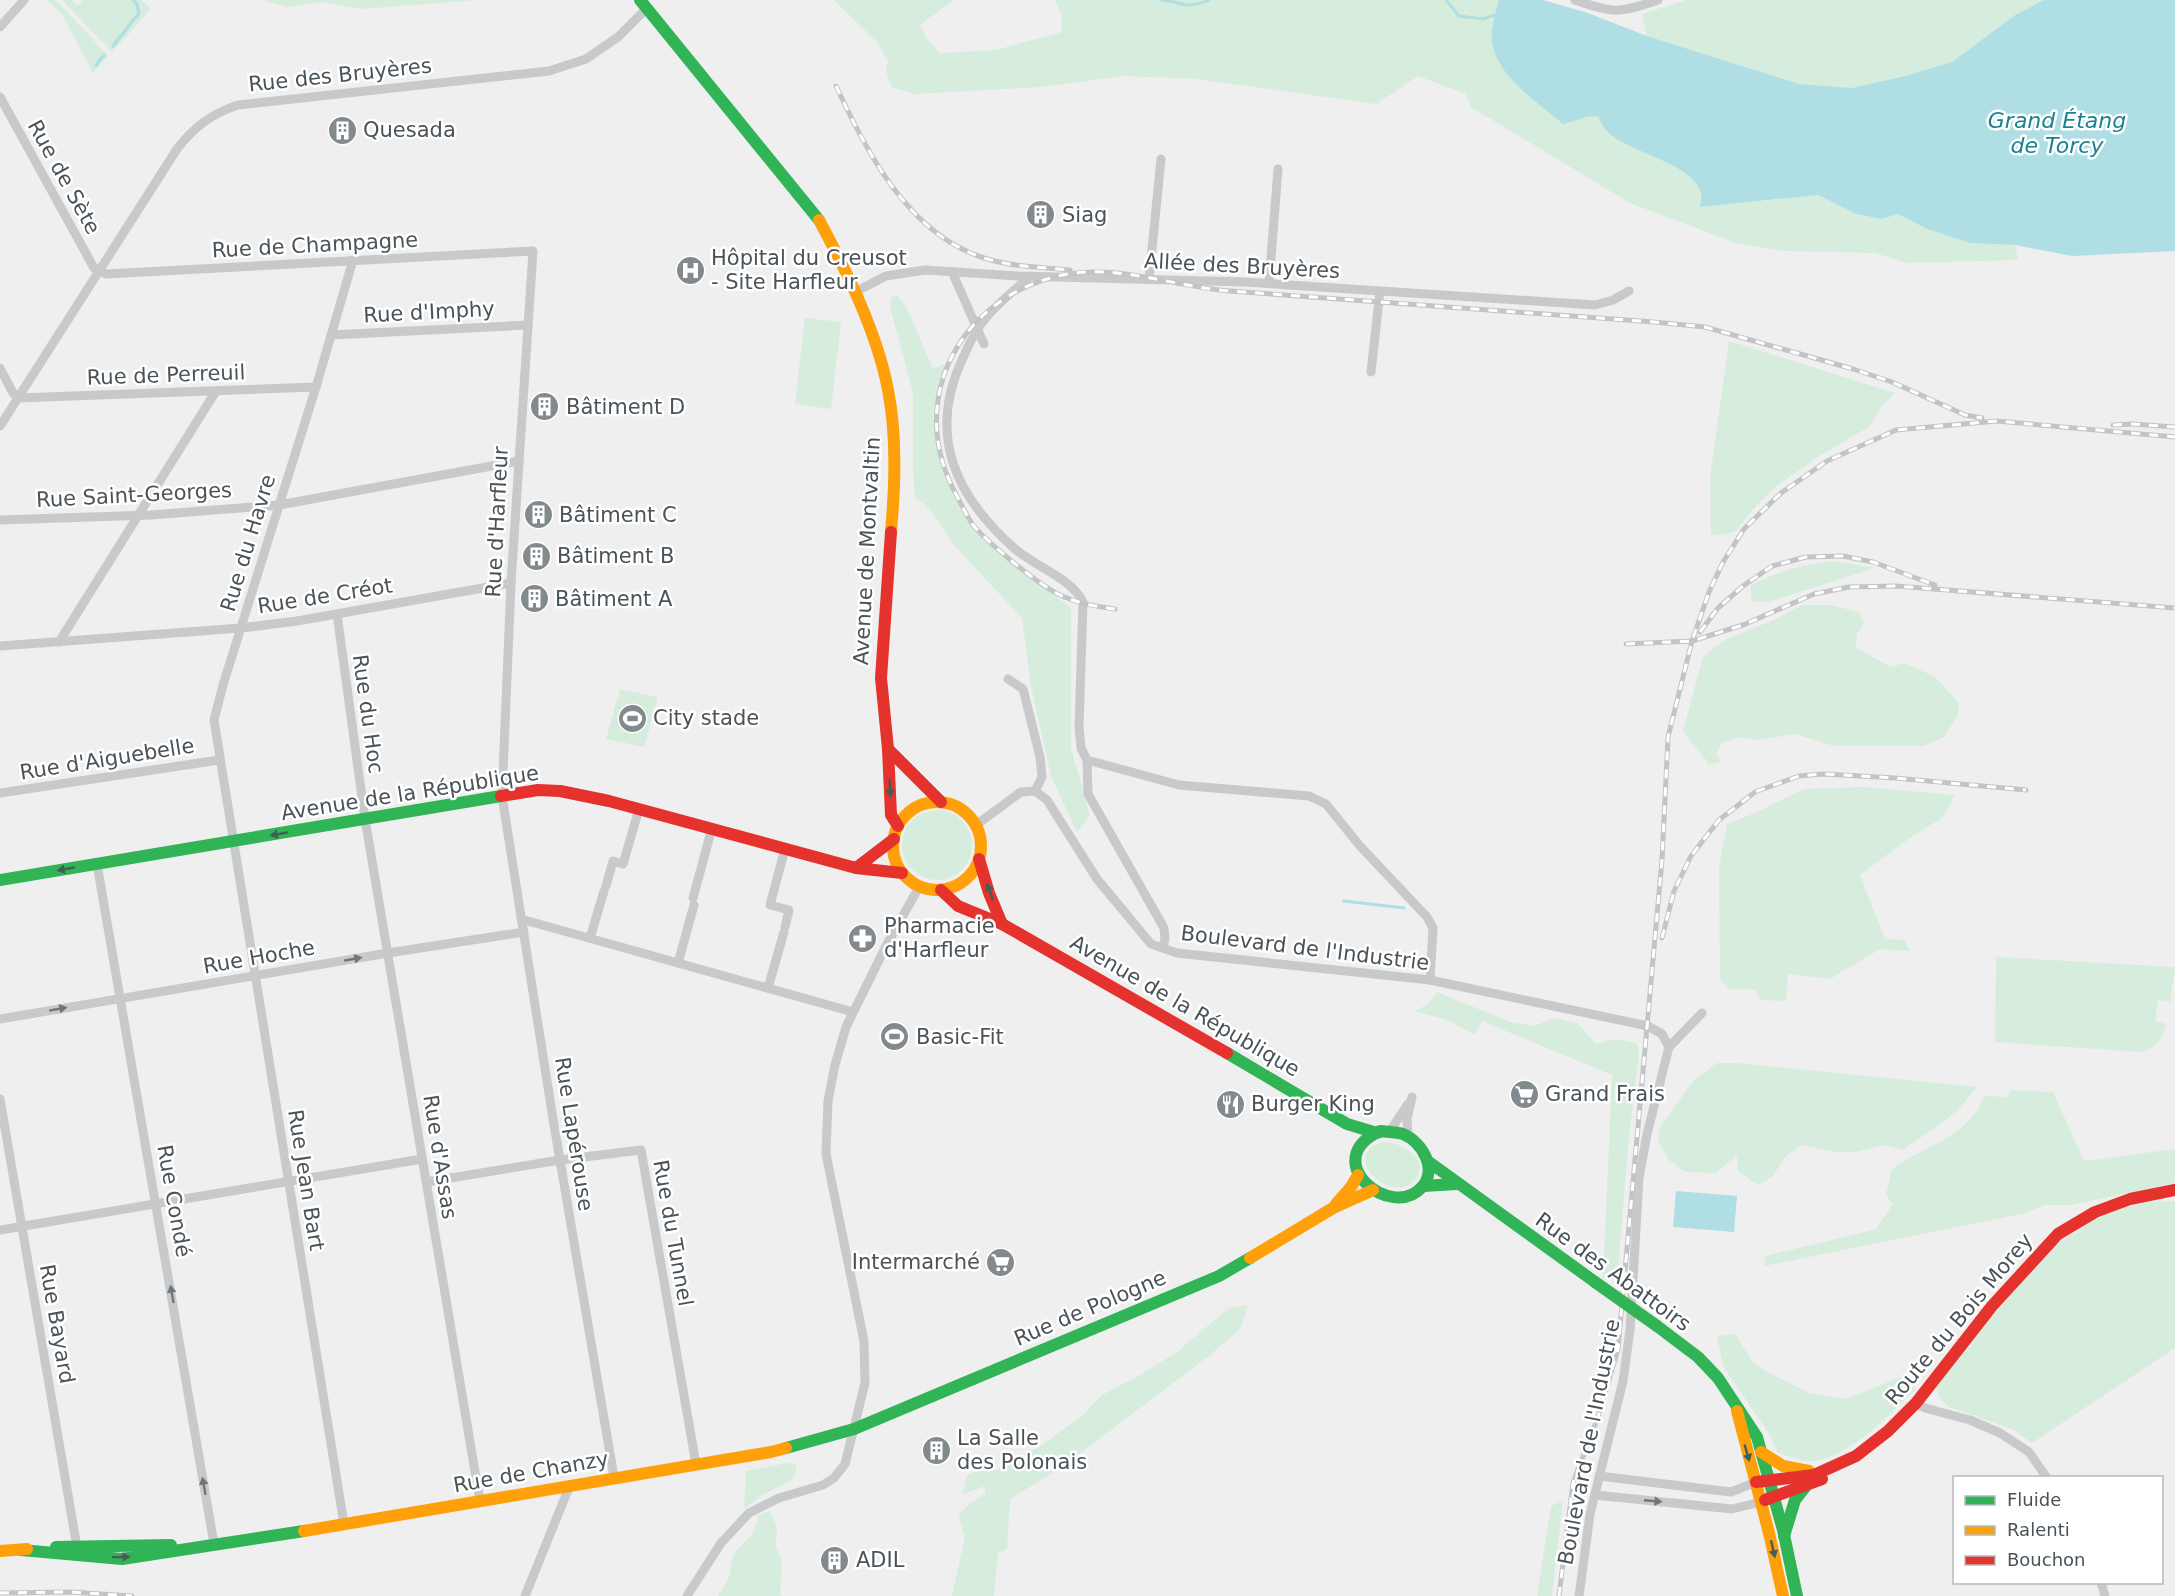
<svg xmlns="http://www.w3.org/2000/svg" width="2175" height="1596" viewBox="0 0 2175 1596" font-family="'DejaVu Sans',sans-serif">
<rect width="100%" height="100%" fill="#efefef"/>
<g fill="#d6ecdc">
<polygon points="47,0 55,0 61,5 108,56 93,73 62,14"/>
<polygon points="62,0 71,0 78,5 83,0 141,0 151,9 112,52"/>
<polygon points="260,0 480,0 360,9 322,2 288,7"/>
<path d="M834,0h120l-34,25 6,13 14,15 56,-3 66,-18 -1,-19 -6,-13h444l-8,39 72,84 24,-6 11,-1c2,4 4,10 7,13 18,23 88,33 96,64 1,4 0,10 0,14l117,-12 38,19 26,5 16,-5 29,15 43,14 45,2 3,15 -111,3 -32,-10 -92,-2 -47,-8 -106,-40 -159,-96 -5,-13 -48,-18 -42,28 -180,-25 -74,-3 -80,11 -128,7 -23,-7 -5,-17 2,-9 -12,-20z"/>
<polygon points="1686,0 2044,0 2015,15 1952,62 1905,76 1852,88 1799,84 1647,36 1642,14"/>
<polygon points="898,296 907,308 933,369 947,362 939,381 933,417 943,473 966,517 1012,564 1071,608 1071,748 1090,815 1077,832 1051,776 1031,686 1022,618 953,544 935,516 923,503 915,498 913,469 913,393 890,307 892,297"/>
<polygon points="805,318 841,322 831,409 795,404"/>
<polygon points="1729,341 1895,393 1882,406 1870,426 1821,455 1776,486 1752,510 1735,532 1711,536 1710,477"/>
<path d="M1836,561l39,7 -107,34 -17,-1v-16c29,-14 52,-21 85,-24z"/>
<path d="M1802,605h28l29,7 5,11 -7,11 -1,13 34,20 15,-4 30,14 24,26 -1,12 -14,22 -21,9h-89l-39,-12 -37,6 -19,-3 -17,6 -6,11 5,7 -12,4c-7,-13 -18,-20 -26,-34l20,-74 23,-18 48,-19z"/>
<polygon points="620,689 658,697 644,747 606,739"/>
<polygon points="1865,787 1955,795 1943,817 1901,844 1860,875 1885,939 1905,940 1910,951 1880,949 1830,979 1788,974 1786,1001 1760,1000 1755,990 1729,989 1720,980 1719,868 1727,824 1755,813 1804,789"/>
<circle cx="937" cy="845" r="35"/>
<path d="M1996,957l179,10 -5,35 -12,-2 -3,21 11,3c-2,15 -11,23 -24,28l-147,-10z"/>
<polygon points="1437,992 1510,1022 1534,1026 1555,1018 1577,1023 1596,1044 1616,1039 1636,1043 1639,1052 1629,1138 1617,1280 1603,1278 1612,1075 1482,1021 1475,1035 1447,1020 1414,1011 1427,1005"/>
<polygon points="1717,1063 1736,1063 1977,1087 1958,1110 1944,1121 1903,1150 1884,1145 1857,1152 1836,1152 1802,1145 1786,1156 1772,1177 1758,1185 1738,1171 1737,1155 1716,1173 1685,1172 1669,1160 1658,1142 1660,1127 1694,1080"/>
<path d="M2010,1090l43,2 31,69 91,-12v34l-104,22h-26l-19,8 -262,53 2,-10 110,-27 17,-25 -7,-9 6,-26c30,-22 79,-33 92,-73l24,1z"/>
<path d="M1382,1142c19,-1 52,19 31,40 -23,22 -74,-26 -31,-40z"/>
<polygon points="2175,1201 2175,1348 2032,1443 2012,1429 1949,1407 1940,1399 1936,1388 1939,1380 2024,1279 2053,1247 2105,1212 2148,1202"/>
<polygon points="1248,1305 1240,1329 1210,1355 1062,1467 1010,1499 1007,1549 998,1553 994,1596 952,1596 965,1537 959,1518 961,1512 970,1504 985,1493 985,1486 963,1494 967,1475 977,1471 996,1470 1026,1456 1082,1416 1102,1395 1142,1374 1177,1352 1229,1308"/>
<path d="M1735,1334l17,27 15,11 42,21 37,6 55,-22 15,12c-26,25 -66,68 -103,72 -12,1 -25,-5 -36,-9l-7,-17 -47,-69 -6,-30z"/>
<polygon points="788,1463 797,1465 795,1476 790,1481 764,1494 744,1509 746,1471"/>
<polygon points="1563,1501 1552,1596 1537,1596 1551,1506"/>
<path d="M770,1511l7,16 -1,18 6,18 -2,31 3,2h-65c4,-7 10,-14 12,-22 1,-5 0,-10 2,-14 7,-20 24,-19 26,-45z"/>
</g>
<g fill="#afdee4">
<path d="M1499,0h44l42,12 62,24 152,48 53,4 53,-12 47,-14 63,-47 29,-15h131v251l-103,5 -57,-11 -45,-2 -43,-14 -29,-15 -16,5 -26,-5 -38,-19 -118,12c0,-4 2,-10 1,-14 -8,-31 -78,-41 -96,-64 -3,-3 -5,-9 -7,-13l-11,1 -24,7c-25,-22 -67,-48 -71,-83 -2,-12 4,-29 7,-41z"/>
<polygon points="1676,1191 1737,1196 1734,1232 1673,1227"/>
</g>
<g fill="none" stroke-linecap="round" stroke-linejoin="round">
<g stroke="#afdee4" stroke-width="3">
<path d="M1161,0c23,2 23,10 48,0"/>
<polyline points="1446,0 1459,16 1483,19 1498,14"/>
<polyline points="113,46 139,13 137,4 133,0"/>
<polyline points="96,65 104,55"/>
<polyline points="1344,901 1404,908"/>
</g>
<g stroke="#c7c9ca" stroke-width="9">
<path d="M1575,0c40,14 44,13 83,0"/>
<polyline points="0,27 24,0"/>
<polyline points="0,97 94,268 106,274 533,251 511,583 502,796 553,1119 614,1477"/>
<polyline points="952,272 984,344"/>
<path d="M1031,276c-19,16 -38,31 -52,51 -7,10 -12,22 -17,33 -35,76 -6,137 53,189 21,18 56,29 68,53l-4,125 2,21 6,12 92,25 130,11 17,8 34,42 67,71 6,11 -3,52"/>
<polyline points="1149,279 1161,159"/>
<polyline points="1269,283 1278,169"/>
<polyline points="855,292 886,276 925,270 1018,276 1245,282 1595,305 1613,300 1629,291"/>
<polyline points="331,335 528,325"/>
<polyline points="0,368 13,393 18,398"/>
<polyline points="1371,372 1380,291"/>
<polyline points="18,398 316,387"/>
<path d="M0,426l177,-277c17,-22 34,-35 61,-44l311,-34 37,-12 32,-22 29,-29"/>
<polyline points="0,520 151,515 279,505 519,461"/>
<polyline points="337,614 365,819 480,1501"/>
<polyline points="59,642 216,391"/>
<polyline points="0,646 241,628 297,621 511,583"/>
<polyline points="1008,679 1023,689 1040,757 1042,777 1035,791"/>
<polyline points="1087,760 1088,794 1164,928 1165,939 1163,948"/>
<polyline points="0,793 219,760"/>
<polyline points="976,825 1021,792 1035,791 1047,800 1097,879 1151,944 1177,953 1430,980 1648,1026 1662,1034 1669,1047"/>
<polyline points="785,849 770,905 789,910 785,927"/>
<polyline points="97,864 214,1544"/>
<polyline points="606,886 613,861 623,864 639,809"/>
<polyline points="693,898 712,828"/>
<polyline points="521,919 853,1012"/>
<polyline points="590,938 604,891"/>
<polyline points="678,963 694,905"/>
<polyline points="768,988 784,932"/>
<polyline points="0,1019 388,953 524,932"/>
<polyline points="0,1099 78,1553"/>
<polyline points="1390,1131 1408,1104"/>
<polyline points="1408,1138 1407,1119 1412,1097"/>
<polyline points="426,1182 560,1160 641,1150 696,1464"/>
<polyline points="0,1230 422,1159"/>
<polyline points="1916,1403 1925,1408 1970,1420 2000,1433 2029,1452 2047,1478"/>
<polyline points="1599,1476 1731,1492 1756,1482"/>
<polyline points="1595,1495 1732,1509 1761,1502"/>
<polyline points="344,1524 214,720 223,685 316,387 353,260"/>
<polyline points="2101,1582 2105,1596"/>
<polyline points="525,1596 570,1485"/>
<polyline points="687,1596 721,1543 749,1513 779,1498 823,1485 834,1478 845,1464 865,1383 864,1341 826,1154 828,1101 835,1065 846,1027 886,946 919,887"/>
<polyline points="1579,1596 1590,1514 1623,1381 1630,1330 1639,1178 1647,1134 1669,1047 1702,1013"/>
</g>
<g stroke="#30b455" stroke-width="12">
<polyline points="640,0 819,220"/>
<polyline points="0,880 501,796"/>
<polyline points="1227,1053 1347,1124 1377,1133"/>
<path d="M1380,1131c7,1 16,1 23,3 19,8 35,35 19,53 -31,35 -105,-27 -42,-56z"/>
<polyline points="1429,1162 1595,1282"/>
<polyline points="1423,1186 1457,1184"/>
<polyline points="1657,1326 1698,1357 1718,1378 1757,1437 1783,1530 1797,1596"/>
<polyline points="786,1448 854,1429 1219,1276 1250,1258"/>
<polyline points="1784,1536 1795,1500 1806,1486"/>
<polyline points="56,1547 171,1545"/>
<polyline points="21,1550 122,1559 304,1531"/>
</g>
<g stroke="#ff9f0a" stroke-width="12">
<path d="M819,220c28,52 58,112 69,170 9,46 7,95 3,142"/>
<circle cx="937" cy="846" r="44"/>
<polyline points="1336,1204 1351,1187 1358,1175"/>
<polyline points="1250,1258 1333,1208 1373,1190"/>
<polyline points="1737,1411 1769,1533 1783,1596"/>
<polyline points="1761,1452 1783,1466 1809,1471"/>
<polyline points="304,1531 771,1452 786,1448"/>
<polyline points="0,1551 27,1549"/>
</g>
<g stroke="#e5322d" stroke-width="12">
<polyline points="891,532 881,678 888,749 891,815 898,826"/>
<polyline points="888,749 941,802"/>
<polyline points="501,796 538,790 560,791 609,801 856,868 902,873"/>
<polyline points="979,859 989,893 1002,924"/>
<polyline points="856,868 894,839"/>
<polyline points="941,890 958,906 1002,924 1227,1053"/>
<polyline points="1756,1482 1814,1475 1856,1456 1888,1431 1916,1403 1992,1306 2058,1234 2095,1212 2130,1199 2175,1190"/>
<polyline points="1765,1500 1822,1479"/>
</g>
<defs>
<g id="rail">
<path d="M836,86c31,66 72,148 148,172 28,9 56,9 86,12"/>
<polyline points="2113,425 2132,424 2175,427"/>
<path d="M1115,609c-17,-2 -37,-6 -53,-13 -22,-10 -73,-52 -89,-71 -6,-9 -11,-19 -16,-29 -54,-96 4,-203 111,-222 55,-9 107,13 162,17 141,10 282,21 424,31l51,5 148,42 39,13 73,33 17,3"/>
<polyline points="1700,632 1718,608 1743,586 1772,566 1806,557 1843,556 1873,562 1935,585"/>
<polyline points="1626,644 1692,641 1743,625 1814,594 1849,587 1896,586 2175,608"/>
<polyline points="1662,938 1674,891 1691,856 1719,820 1755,792 1799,776 1824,774 1895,778 2026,790"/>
<polyline points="0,1593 71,1592 132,1596"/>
<polyline points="1559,1596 1573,1483 1598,1417 1618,1349 1662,860 1668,737 1692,641 1709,592 1723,562 1744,529 1781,493 1827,461 1896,430 1997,421 2175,437"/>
</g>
</defs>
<use href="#rail" stroke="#c3c4c5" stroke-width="5"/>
<use href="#rail" stroke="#fff" stroke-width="3" stroke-dasharray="9" stroke-linecap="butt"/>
<polyline stroke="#30b455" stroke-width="12" points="1595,1282 1657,1326"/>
</g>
<defs><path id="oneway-solid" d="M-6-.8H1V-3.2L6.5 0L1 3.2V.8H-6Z" transform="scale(1.5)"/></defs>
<g fill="#465d59">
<use href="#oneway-solid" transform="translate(890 788) rotate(87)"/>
<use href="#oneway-solid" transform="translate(279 834) rotate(170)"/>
<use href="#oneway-solid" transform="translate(66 869) rotate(170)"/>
<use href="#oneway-solid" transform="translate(990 892) rotate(-110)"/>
<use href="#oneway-solid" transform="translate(1747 1453) rotate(74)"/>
<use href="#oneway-solid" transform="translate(1773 1549) rotate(77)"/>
<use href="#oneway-solid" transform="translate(121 1557) rotate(-1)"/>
</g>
<g fill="#6f767b">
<use href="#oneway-solid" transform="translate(353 959) rotate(-10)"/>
<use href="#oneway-solid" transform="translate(58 1009) rotate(-10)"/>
<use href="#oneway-solid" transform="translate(172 1294) rotate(-100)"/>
<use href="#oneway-solid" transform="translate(204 1486) rotate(-100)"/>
<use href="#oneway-solid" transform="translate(1653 1501) rotate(5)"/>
</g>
<defs>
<symbol id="building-disc" viewBox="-11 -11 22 22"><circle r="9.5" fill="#838a8e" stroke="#fff"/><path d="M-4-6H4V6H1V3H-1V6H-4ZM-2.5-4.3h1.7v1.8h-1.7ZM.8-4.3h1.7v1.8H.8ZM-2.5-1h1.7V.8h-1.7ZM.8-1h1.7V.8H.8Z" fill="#fff"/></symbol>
<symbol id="hospital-disc" viewBox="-11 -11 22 22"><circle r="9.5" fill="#838a8e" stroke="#fff"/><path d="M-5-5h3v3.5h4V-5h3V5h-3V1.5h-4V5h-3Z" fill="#fff"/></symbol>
<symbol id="stadium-disc" viewBox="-11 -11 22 22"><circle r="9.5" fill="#838a8e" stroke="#fff"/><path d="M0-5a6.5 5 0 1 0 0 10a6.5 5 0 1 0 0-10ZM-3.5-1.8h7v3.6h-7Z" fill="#fff"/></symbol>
<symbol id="pharmacy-disc" viewBox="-11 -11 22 22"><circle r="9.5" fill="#838a8e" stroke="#fff"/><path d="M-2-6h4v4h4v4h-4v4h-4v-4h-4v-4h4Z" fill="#fff"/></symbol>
<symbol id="supermarket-disc" viewBox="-11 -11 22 22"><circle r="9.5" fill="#838a8e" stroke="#fff"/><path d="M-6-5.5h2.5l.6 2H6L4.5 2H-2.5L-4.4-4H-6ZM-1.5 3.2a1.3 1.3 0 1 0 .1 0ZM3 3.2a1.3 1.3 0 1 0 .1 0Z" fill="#fff"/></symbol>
<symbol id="restaurant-disc" viewBox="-11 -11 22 22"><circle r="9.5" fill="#838a8e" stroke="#fff"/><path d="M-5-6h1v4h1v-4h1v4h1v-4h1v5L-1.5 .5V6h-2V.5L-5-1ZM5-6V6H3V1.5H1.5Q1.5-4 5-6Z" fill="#fff"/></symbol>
</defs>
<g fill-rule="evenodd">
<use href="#building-disc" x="326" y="114" width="33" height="33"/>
<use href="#building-disc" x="1024" y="198" width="33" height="33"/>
<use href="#hospital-disc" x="674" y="254" width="33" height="33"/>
<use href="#building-disc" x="528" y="390" width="33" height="33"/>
<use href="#building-disc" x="522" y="498" width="33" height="33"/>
<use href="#building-disc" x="520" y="540" width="33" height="33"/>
<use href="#building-disc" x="518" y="582" width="33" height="33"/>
<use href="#stadium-disc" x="616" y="702" width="33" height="33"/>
<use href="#pharmacy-disc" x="846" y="922" width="33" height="33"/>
<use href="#stadium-disc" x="878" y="1020" width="33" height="33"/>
<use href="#supermarket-disc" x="1508" y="1078" width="33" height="33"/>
<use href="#restaurant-disc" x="1214" y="1088" width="33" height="33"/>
<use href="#supermarket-disc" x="984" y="1246" width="33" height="33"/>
<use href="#building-disc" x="920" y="1434" width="33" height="33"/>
<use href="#building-disc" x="818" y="1544" width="33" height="33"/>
</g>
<g text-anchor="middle" stroke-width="5" stroke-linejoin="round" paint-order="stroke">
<g font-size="21" fill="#495359" stroke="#fff">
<text transform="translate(340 75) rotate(-6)" y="7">Rue des Bruyères</text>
<text transform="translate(64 177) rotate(61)" y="7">Rue de Sète</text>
<text transform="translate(315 245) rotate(-3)" y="7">Rue de Champagne</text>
<text transform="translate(1242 266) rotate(3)" y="7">Allée des Bruyères</text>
<text transform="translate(429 312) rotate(-3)" y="7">Rue d'Imphy</text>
<text transform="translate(166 375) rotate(-2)" y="7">Rue de Perreuil</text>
<text transform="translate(134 495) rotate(-3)" y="7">Rue Saint-Georges</text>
<text transform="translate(497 522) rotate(-87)" y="7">Rue d'Harfleur</text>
<text transform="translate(248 543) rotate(-73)" y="7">Rue du Havre</text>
<text transform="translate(867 551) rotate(-87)" y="7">Avenue de Montvaltin</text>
<text transform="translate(325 596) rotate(-9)" y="7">Rue de Créot</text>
<text transform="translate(368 714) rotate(82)" y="7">Rue du Hoc</text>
<text transform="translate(107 759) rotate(-9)" y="7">Rue d'Aiguebelle</text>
<text transform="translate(410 793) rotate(-9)" y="7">Avenue de la République</text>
<text transform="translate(1305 948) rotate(7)" y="7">Boulevard de l'Industrie</text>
<text transform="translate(259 957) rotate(-10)" y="7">Rue Hoche</text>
<text transform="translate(1185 1006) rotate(30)" y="7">Avenue de la République</text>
<text transform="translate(574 1134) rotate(81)" y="7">Rue Lapérouse</text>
<text transform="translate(440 1157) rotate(81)" y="7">Rue d'Assas</text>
<text transform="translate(306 1180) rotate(81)" y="7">Rue Jean Bart</text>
<text transform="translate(174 1201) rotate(80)" y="7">Rue Condé</text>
<text transform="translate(673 1233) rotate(80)" y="7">Rue du Tunnel</text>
<text transform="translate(1613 1272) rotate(36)" y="7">Rue des Abattoirs</text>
<text transform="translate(1090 1308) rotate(-23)" y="7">Rue de Pologne</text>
<text transform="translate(1959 1319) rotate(-50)" y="7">Route du Bois Morey</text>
<text transform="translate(57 1324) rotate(80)" y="7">Rue Bayard</text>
<text transform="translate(1589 1442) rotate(-79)" y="7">Boulevard de l'Industrie</text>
<text transform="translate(531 1472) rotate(-10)" y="7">Rue de Chanzy</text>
</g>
<g font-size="21" fill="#495359" stroke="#fff" text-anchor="start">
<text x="363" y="137">Quesada</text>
<text x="1062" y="222">Siag</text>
<text x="711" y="265">Hôpital du Creusot<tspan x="711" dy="24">- Site Harfleur</tspan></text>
<text x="566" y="414">Bâtiment D</text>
<text x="559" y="522">Bâtiment C</text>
<text x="557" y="563">Bâtiment B</text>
<text x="555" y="606">Bâtiment A</text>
<text x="653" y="725">City stade</text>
<text x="884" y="933">Pharmacie<tspan x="884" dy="24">d'Harfleur</tspan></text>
<text x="916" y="1044">Basic-Fit</text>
<text x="1545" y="1101">Grand Frais</text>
<text x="1251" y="1111">Burger King</text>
<text x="980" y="1269" text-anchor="end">Intermarché</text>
<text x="957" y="1445">La Salle<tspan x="957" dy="24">des Polonais</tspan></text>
<text x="856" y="1567">ADIL</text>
</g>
<g font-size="22" font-style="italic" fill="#1d828f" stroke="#fff">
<text x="2057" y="128">Grand Étang<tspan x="2057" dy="25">de Torcy</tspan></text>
</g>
</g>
<rect x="1953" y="1476" width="210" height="108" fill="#ffffff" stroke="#b6babd" stroke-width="1.5"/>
<rect x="1965" y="1496" width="30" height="9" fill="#30b455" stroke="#b6babd" stroke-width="1.5"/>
<text x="2007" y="1506" font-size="18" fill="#495359">Fluide</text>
<rect x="1965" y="1526" width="30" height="9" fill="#ff9f0a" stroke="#b6babd" stroke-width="1.5"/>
<text x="2007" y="1536" font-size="18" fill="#495359">Ralenti</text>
<rect x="1965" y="1556" width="30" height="9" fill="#e5322d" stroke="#b6babd" stroke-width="1.5"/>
<text x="2007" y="1566" font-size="18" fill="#495359">Bouchon</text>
</svg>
